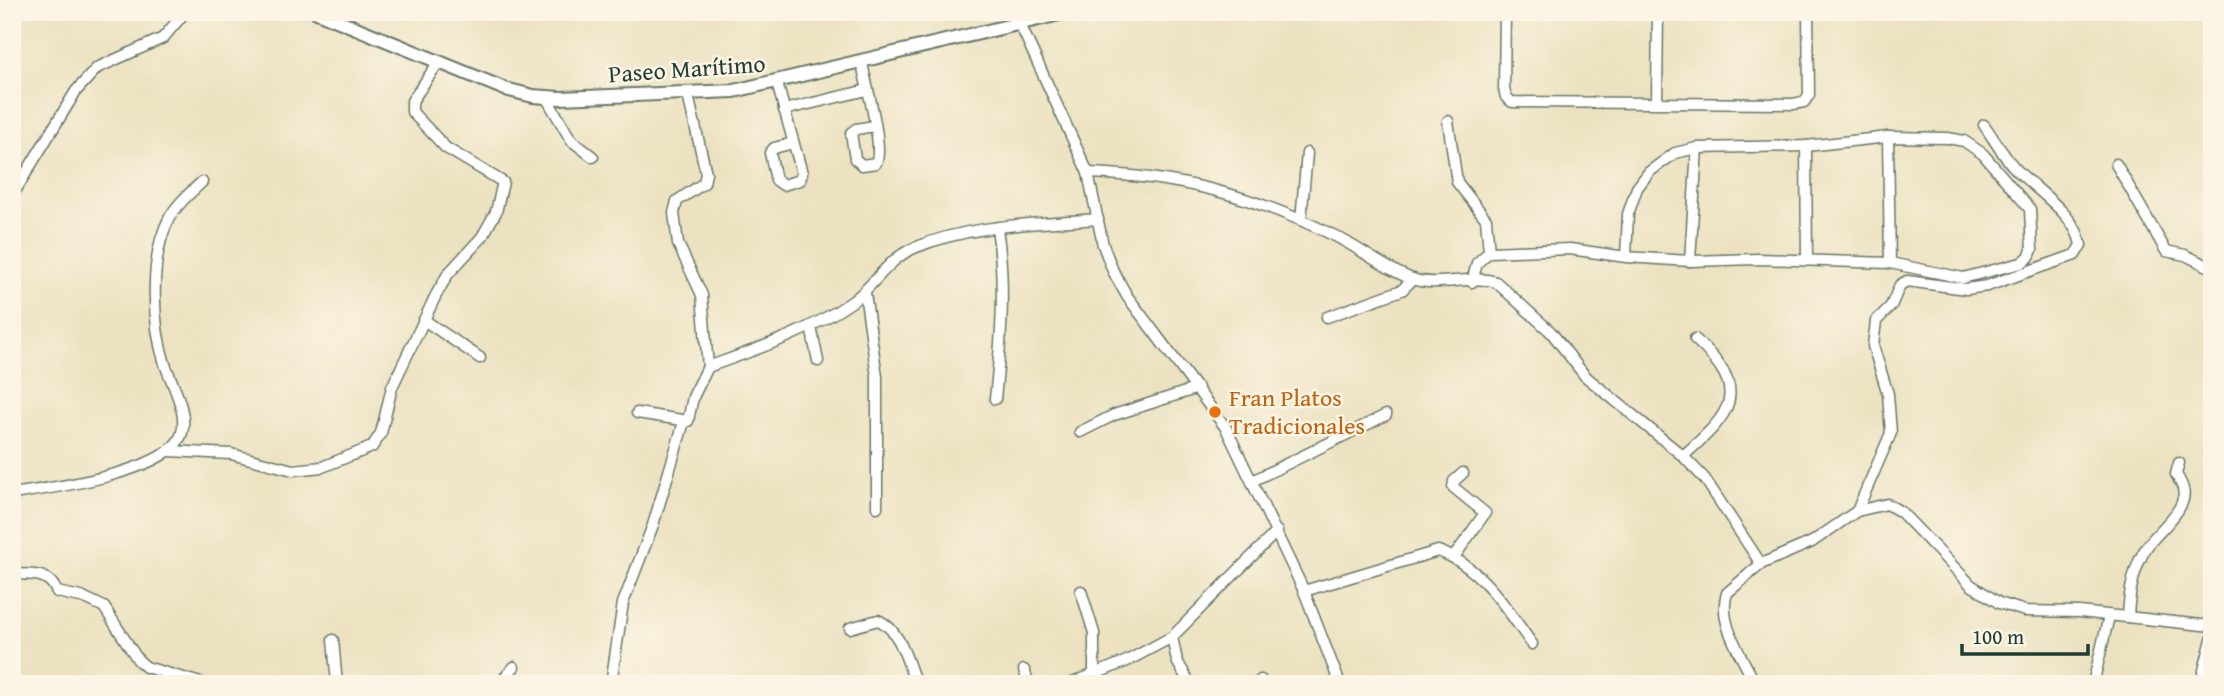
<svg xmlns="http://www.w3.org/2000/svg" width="2224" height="696" viewBox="0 0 2224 696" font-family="'Gentium Book Plus',serif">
<rect width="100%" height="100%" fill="#fcf5e5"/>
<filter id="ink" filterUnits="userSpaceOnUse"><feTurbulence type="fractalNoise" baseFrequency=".0143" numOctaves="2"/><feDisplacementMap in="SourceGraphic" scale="14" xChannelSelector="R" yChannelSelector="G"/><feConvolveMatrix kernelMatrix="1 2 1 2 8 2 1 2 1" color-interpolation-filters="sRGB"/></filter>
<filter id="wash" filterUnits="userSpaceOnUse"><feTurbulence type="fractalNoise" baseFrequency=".00686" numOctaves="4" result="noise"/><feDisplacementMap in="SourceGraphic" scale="28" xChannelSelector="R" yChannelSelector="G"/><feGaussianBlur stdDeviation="1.57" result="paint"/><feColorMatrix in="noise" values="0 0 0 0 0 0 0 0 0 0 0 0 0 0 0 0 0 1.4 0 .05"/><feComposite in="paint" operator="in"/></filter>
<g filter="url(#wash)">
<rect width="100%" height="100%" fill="#ece2c1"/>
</g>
<g filter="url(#ink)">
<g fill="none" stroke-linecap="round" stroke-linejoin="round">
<defs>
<g id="street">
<polyline points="1505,12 1504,89 1506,97 1512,102 1793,104 1804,102 1809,95 1808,12"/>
<polyline points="1020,24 1088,173 1103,245 1113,271 1127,296 1226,428 1304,591 1340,684"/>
<path d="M862,63c4,22 22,83 14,100l-14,2 -7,-6 -4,-26 5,-4 18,-3"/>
<polyline points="777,83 802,173 800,180 783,185 776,180 770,153 774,148 793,143"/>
<polyline points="688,95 706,173 704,183 677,201 674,213 678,244 702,295 708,367"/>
<polyline points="546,97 571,140 593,157"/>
<polyline points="1657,102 1658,12"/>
<polyline points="784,110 867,90"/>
<polyline points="1448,121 1457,182 1486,219 1489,252"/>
<polyline points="1888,137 1890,263"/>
<polyline points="1806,146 1807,260"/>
<polyline points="2116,164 2166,251 2185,255 2212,268"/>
<path d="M1088,173c91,3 163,22 245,62 27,13 50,33 79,44 26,9 64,-5 84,3l55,50 34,44 98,80 22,23 56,85"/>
<polyline points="12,196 76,91 97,68 163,38 185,12"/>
<polyline points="1301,220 1307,153"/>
<polyline points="1690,261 1697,148"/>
<polyline points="1472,282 1477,263 1489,252 1570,249 1626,257 1690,261 1758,259 1890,263 1963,278 2021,263 2029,257 2032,250 2030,209 1983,154 1964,141 1948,138 1888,137 1806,146 1697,148 1675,153 1649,172 1637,188 1628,214 1626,257"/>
<polyline points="865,293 877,377 877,507"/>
<polyline points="1327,317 1402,290 1413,279"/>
<polyline points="424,320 480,358"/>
<polyline points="811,327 818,361"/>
<path d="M995,399c6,-57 11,-114 2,-171"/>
<path d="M637,413l51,8 5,-24 15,-30c49,-18 98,-34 142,-64 24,-16 36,-43 64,-55 57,-24 123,-24 184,-29"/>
<polyline points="1080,432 1114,415 1198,388"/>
<polyline points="168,451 231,454 293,470 322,467 372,447 381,433 392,387 436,295 448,274 482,237 496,212 503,182 446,148 412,112 412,101 438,63"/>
<path d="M1683,456c49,-43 69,-65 12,-117"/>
<polyline points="1252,481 1386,415"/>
<path d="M12,494c40,-6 143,-20 166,-53 15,-21 -6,-56 -13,-77 -13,-40 -16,-109 5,-147 7,-13 21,-25 32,-35"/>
<path d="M1857,511l34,-78 -3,-39 -15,-48 3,-25 15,-15 9,-21 7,-4 59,8 21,-3 88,-31 6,-10c-6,-33 -47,-55 -68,-79 -11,-12 -19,-27 -29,-41"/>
<polyline points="1454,557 1485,513 1453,487 1454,481 1463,473"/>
<path d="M12,574c20,1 36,-3 45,18l28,6 19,9 34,53 8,7 58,17"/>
<polyline points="1081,591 1094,633 1094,684"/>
<path d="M1304,591l134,-40c43,15 69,58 94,93"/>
<path d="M2128,617c1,-24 5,-48 18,-69 10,-16 43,-39 37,-59 -1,-5 -5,-11 -7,-15l3,-11"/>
<path d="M850,628l28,-8c23,10 29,42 38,64"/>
<polyline points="1172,637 1177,661 1190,684"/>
<polyline points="333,640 337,684"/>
<polyline points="1024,670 1029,684"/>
<polyline points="2201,682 2212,639"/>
<polyline points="499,684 514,667"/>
<polyline points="611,684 623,603 653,525 684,422"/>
<polyline points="1070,684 1127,661 1172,637 1277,531"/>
<polyline points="1256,684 1261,680"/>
<path d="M1755,684c-12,-27 -38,-61 -28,-91l34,-29 51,-22 45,-31 30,-7 14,8 70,73 28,18 26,8 54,1 133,14"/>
<polyline points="2093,684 2109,616"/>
</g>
<polyline id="secondary" points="317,12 505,89 533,96 560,98 734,91 1068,12"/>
</defs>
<use href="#street" stroke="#677765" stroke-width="13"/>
<use href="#secondary" stroke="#677765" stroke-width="16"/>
<use href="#street" stroke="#fff" stroke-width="10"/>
<use href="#secondary" stroke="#fff" stroke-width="12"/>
</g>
</g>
<circle fill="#e8710a" stroke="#fcf5e5" stroke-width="2.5" cx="1215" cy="412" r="7"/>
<g text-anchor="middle" stroke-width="5" stroke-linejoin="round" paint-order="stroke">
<g font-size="24" fill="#1f3d34" stroke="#fcf5e5">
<text transform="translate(687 69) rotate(-4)" y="8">Paseo Marítimo</text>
</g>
<g font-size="24" fill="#c56008" stroke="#fcf5e5" text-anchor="start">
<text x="1229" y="406">Fran Platos<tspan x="1229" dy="28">Tradicionales</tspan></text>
</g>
</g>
<rect width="2224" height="696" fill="none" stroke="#fcf5e5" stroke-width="42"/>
<path d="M1962 644v10h126v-10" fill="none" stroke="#1f3d34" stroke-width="3.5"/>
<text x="1972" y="644" font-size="21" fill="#1f3d34" stroke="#fcf5e5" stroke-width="5" paint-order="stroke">100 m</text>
</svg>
